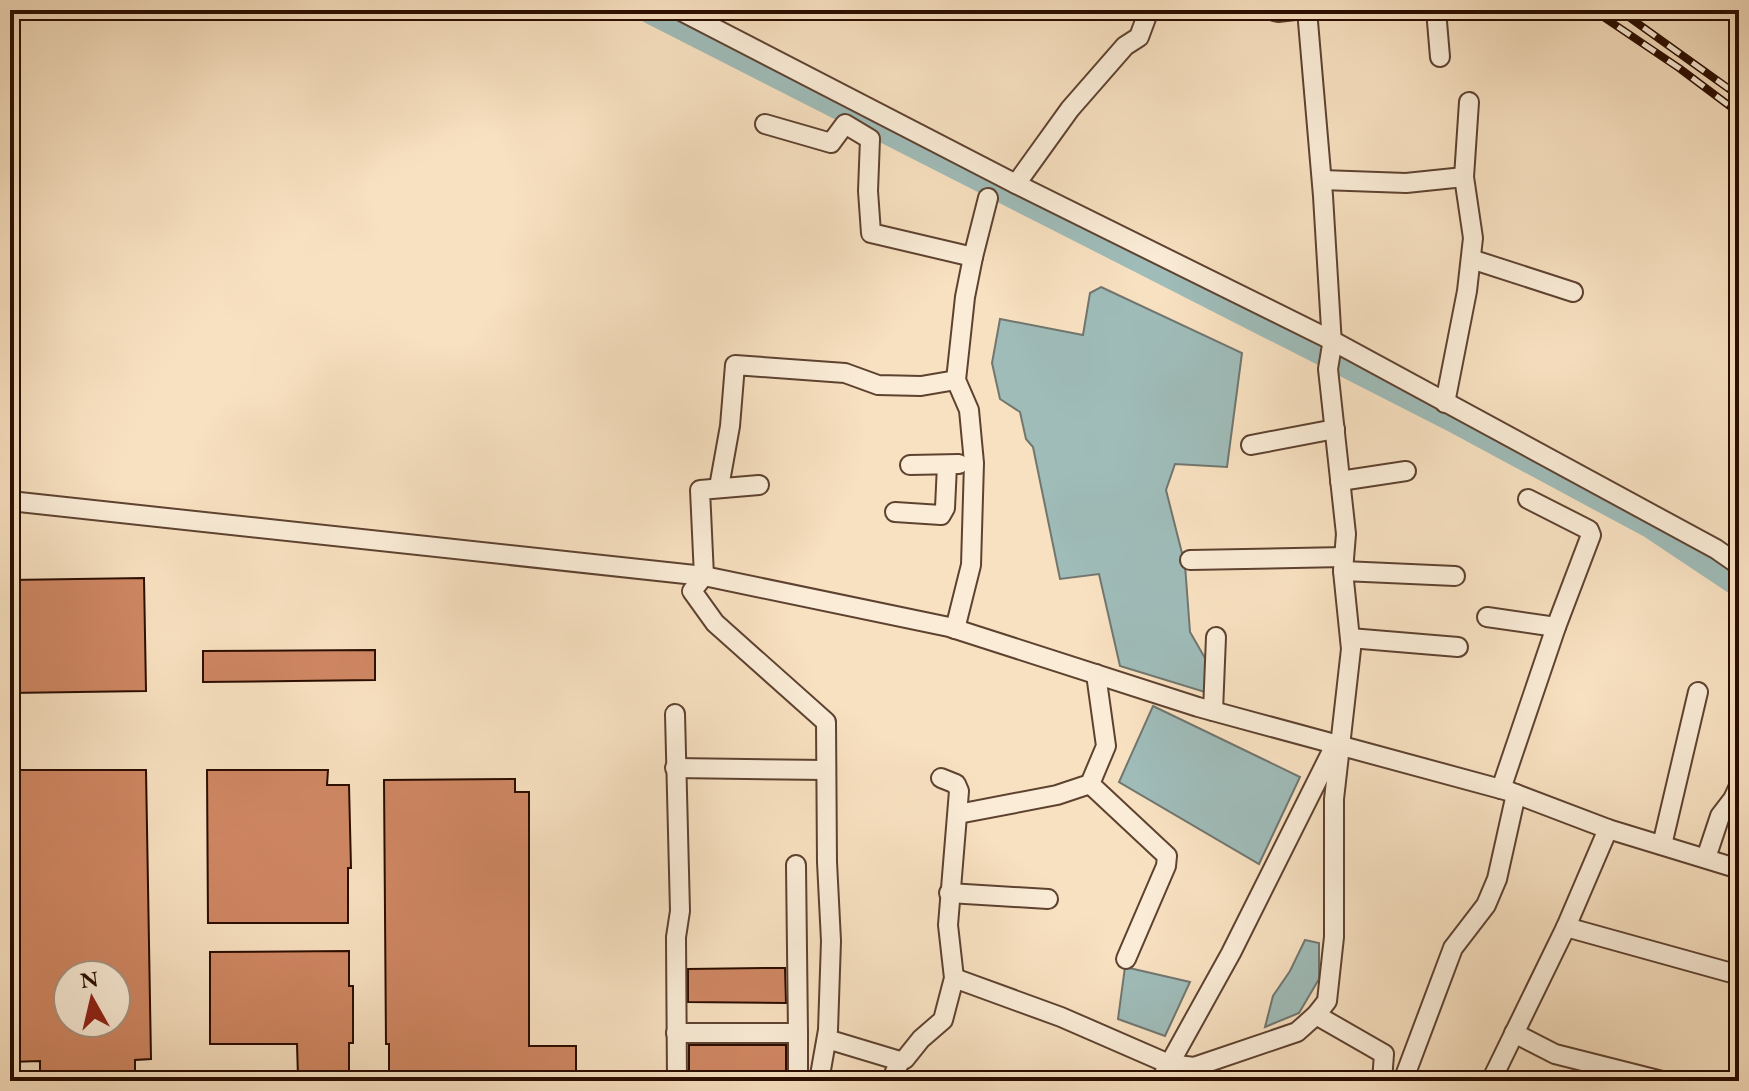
<svg xmlns="http://www.w3.org/2000/svg" width="1749" height="1091" viewBox="0 0 1749 1091" font-family="'EB Garamond',serif">
<rect width="100%" height="100%" fill="#f8e1c1"/>
<filter id="stains"><feTurbulence type="fractalNoise" baseFrequency=".0025" numOctaves="4"/><feColorMatrix values="0 0 0 0 .2 0 0 0 0 .09 0 0 0 0 .02 0 0 0 .5 -.17"/></filter>
<radialGradient id="worn" r=".72"><stop offset=".6" stop-color="#630" stop-opacity="0"/><stop offset="1" stop-color="#630" stop-opacity=".3"/></radialGradient>
<g fill="#9fbcb9" stroke="#71766f" stroke-width="2">
<polygon points="1101,287 1242,353 1227,467 1175,464 1166,490 1185,565 1190,632 1209,665 1208,693 1120,666 1099,574 1060,579 1033,447 1026,439 1020,412 1000,399 992,363 1000,319 1083,335 1090,293"/>
<polygon points="1153,706 1300,777 1259,864 1119,782"/>
<polygon points="1305,940 1319,943 1319,979 1299,1013 1265,1027 1273,996 1290,971"/>
<polygon points="1125,967 1190,982 1165,1036 1118,1019"/>
</g>
<g fill="none" stroke-linecap="round" stroke-linejoin="round">
<polyline stroke="#71766f" stroke-width="5" points="1720,10 1739,25"/>
<polyline stroke="#9fbcb9" stroke-width="28" points="651,10 1451,417 1652,525 1739,583"/>
</g>
<g fill="#cf8763" stroke="#2b0d00" stroke-width="2" fill-rule="evenodd">
<polygon points="144,578 146,691 10,693 10,580"/>
<polygon points="375,650 375,680 203,682 203,651"/>
<path d="M10,770h136l5,289 -16,1v21h-95v-20l-30,1zM68,975h48v48h-48z"/>
<polygon points="207,770 328,770 327,785 349,785 351,868 348,868 348,923 208,923"/>
<polygon points="515,779 515,792 529,792 529,1046 576,1046 576,1081 389,1081 389,1044 386,1044 384,780"/>
<polygon points="349,951 349,986 353,986 353,1043 349,1043 349,1081 307,1081 307,1077 298,1077 297,1044 210,1044 210,952"/>
<polygon points="771,968 785,968 786,1003 688,1002 688,969"/>
<rect x="689" y="1045" width="97" height="34"/>
</g>
<g fill="none" stroke-linecap="round" stroke-linejoin="round">
<defs>
<g id="street">
<polyline points="679,10 1016,184 1331,340 1716,549 1739,565"/>
<polyline points="1271,10 1278,12 1295,10"/>
<polyline points="1436,10 1440,57"/>
<polyline points="765,124 831,143 845,124 870,139 868,191 871,233 973,257 988,198"/>
<polyline points="1322,180 1406,183 1464,177"/>
<polyline points="1016,184 1070,109 1125,46 1139,37 1149,10"/>
<polyline points="1471,259 1573,292"/>
<polyline points="1445,403 1467,291 1473,238 1464,177 1469,102"/>
<polyline points="1251,445 1335,429"/>
<polyline points="910,465 959,464"/>
<polyline points="1340,481 1406,471"/>
<polyline points="759,485 700,490 704,576 692,591 715,623 826,722 827,862 831,941 828,1030 819,1081"/>
<polyline points="719,487 730,426 735,365 845,373 878,385 921,386 956,380"/>
<polyline points="10,501 704,576 949,627 1198,707 1508,791 1608,829 1739,869"/>
<polyline points="895,512 941,515 945,508 947,465"/>
<polyline points="1190,560 1344,557"/>
<polyline points="1343,571 1455,576"/>
<polyline points="1487,617 1556,627"/>
<polyline points="955,629 971,565 974,463 969,410 956,380 965,297 973,257"/>
<polyline points="1350,638 1458,647"/>
<polyline points="1213,711 1216,637"/>
<polyline points="675,714 680,911 676,937 677,1081"/>
<polyline points="675,768 826,770"/>
<polyline points="1090,784 1167,856 1166,866 1126,959"/>
<polyline points="1501,789 1556,627 1591,535 1589,530 1528,499"/>
<polyline points="958,814 1057,795 1090,784 1106,746 1096,674"/>
<polyline points="1662,845 1698,692"/>
<polyline points="1706,858 1720,816 1733,799 1739,786"/>
<polyline points="949,893 1048,899"/>
<polyline points="1566,927 1739,975"/>
<polyline points="954,978 1061,1017 1169,1064 1194,1067 1297,1032 1316,1015 1327,1001 1334,937 1334,799 1351,649 1343,571 1346,534 1328,369 1332,345 1323,196 1307,10"/>
<polyline points="1316,1015 1384,1054 1382,1081"/>
<polyline points="676,1033 798,1033 796,865"/>
<polyline points="798,1033 798,1081"/>
<polyline points="1514,1033 1555,1054 1662,1081"/>
<polyline points="827,1039 900,1061 905,1059 921,1039 943,1020 954,978 948,925 959,791 956,784 941,778"/>
<polyline points="891,1081 900,1061"/>
<polyline points="1160,1081 1231,953 1336,743"/>
<polyline points="1403,1081 1453,948 1486,905 1497,879 1516,794"/>
<polyline points="1491,1081 1566,927 1608,829"/>
</g>
</defs>
<use href="#street" stroke="#5e4230" stroke-width="22"/>
<use href="#street" stroke="#faecd7" stroke-width="18"/>
<defs>
<g id="rail">
<polyline points="1593,10 1679,68 1739,113"/>
<polyline points="1619,10 1739,96"/>
</g>
</defs>
<use href="#rail" stroke="#2b0d00" stroke-width="8"/>
<use href="#rail" stroke="#faecd7" stroke-width="5" stroke-dasharray="15" stroke-linecap="butt"/>
</g>
<rect width="1749" height="1091" fill="none" stroke="#f8e1c1" stroke-width="40"/>
<rect x="12" y="12" width="1725" height="1067" fill="none" stroke="#2b0d00" stroke-width="4"/>
<rect x="20" y="20" width="1709" height="1051" fill="none" stroke="#2b0d00" stroke-width="2"/>
<g transform="translate(92 999) rotate(352)"><circle r="38" fill="#faecd7" stroke="#a79381" stroke-width="2"/>
<path d="M0-6L14 30L0 20L-14 30Z" fill="#8f2418"/>
<text y="-12" font-size="22" font-weight="bold" text-anchor="middle" fill="#2b0d00">N</text>
</g>
<rect width="100%" height="100%" filter="url(#stains)"/>
<rect width="100%" height="100%" fill="url(#worn)"/>
</svg>
